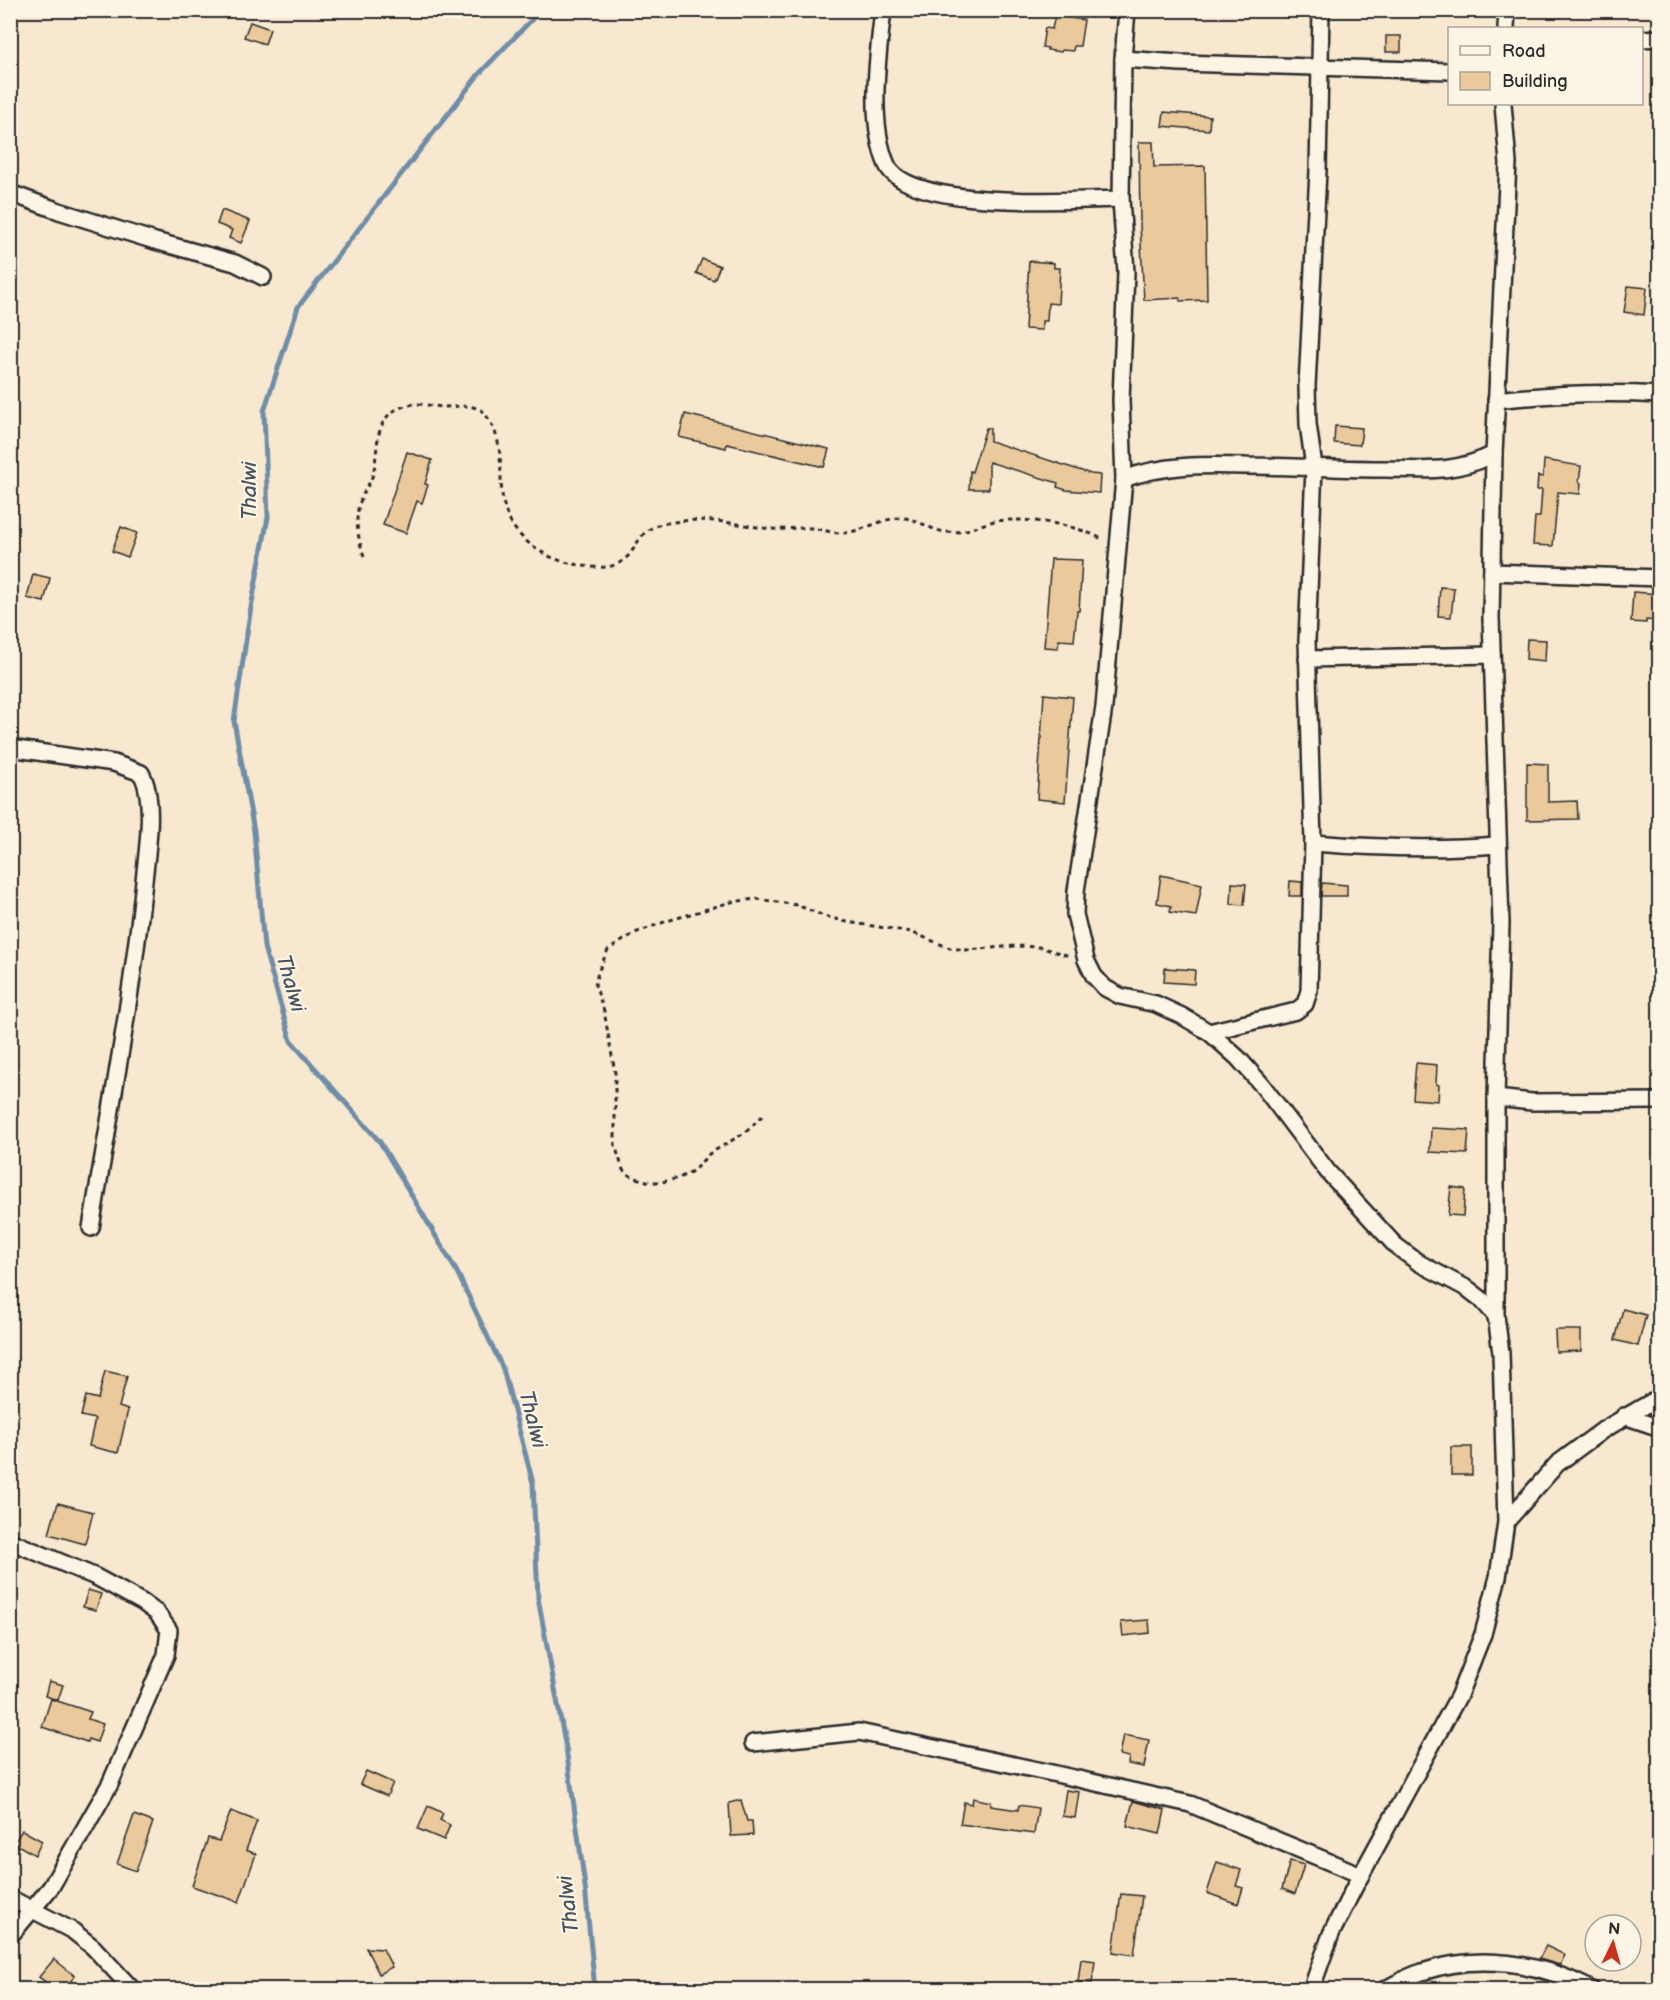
<svg xmlns="http://www.w3.org/2000/svg" width="1670" height="2000" viewBox="0 0 1670 2000" font-family="'Balsamiq Sans',sans-serif">
<rect width="100%" height="100%" fill="#f7e8cf"/>
<filter id="ink" filterUnits="userSpaceOnUse"><feTurbulence type="fractalNoise" baseFrequency=".0167" numOctaves="2"/><feDisplacementMap in="SourceGraphic" scale="12" xChannelSelector="R" yChannelSelector="G"/><feConvolveMatrix kernelMatrix="1 2 1 2 8 2 1 2 1" color-interpolation-filters="sRGB"/></filter>
<g filter="url(#ink)">
<g fill="none" stroke-linecap="round" stroke-linejoin="round">
<polyline stroke="#6f8da7" stroke-width="5" points="541,10 479,74 298,307 264,411 268,517 250,613 234,721 254,831 264,947 291,1041 380,1142 457,1272 503,1369 533,1483 538,1598 566,1748 585,1886 595,1990"/>
</g>
<g fill="#eaca9d" stroke="#2b2b2b" stroke-width="1.5">
<polygon points="1056,11 1065,12 1065,17 1084,20 1080,46 1074,46 1073,51 1062,50 1061,52 1047,50 1048,48 1042,47 1045,28 1052,29"/>
<polygon points="250,22 270,29 265,44 244,37"/>
<rect x="1386" y="36" width="15" height="16"/>
<polygon points="1164,112 1210,116 1209,130 1162,126"/>
<polygon points="1139,142 1153,142 1154,167 1205,166 1207,300 1180,301 1180,298 1144,300 1140,225"/>
<polygon points="222,210 250,221 241,243 229,238 232,230 217,224"/>
<polygon points="702,259 720,266 714,280 696,273"/>
<polygon points="1029,261 1054,263 1054,268 1060,268 1058,304 1048,303 1047,321 1042,321 1042,330 1025,329"/>
<polygon points="1628,286 1647,288 1644,315 1624,312"/>
<polygon points="685,414 829,449 824,467 727,444 726,448 679,437"/>
<polygon points="1335,426 1362,428 1360,445 1334,443"/>
<polygon points="986,428 990,428 990,441 1091,474 1100,475 1099,493 1066,490 1057,487 1058,483 989,462 989,489 969,489 970,471 972,472"/>
<polygon points="407,452 432,460 425,484 428,485 422,503 417,501 406,533 383,525"/>
<polygon points="1544,460 1581,466 1579,482 1581,483 1580,494 1558,492 1553,546 1533,545 1535,517 1540,517 1542,490 1537,490 1538,476 1543,477"/>
<polygon points="121,527 137,533 128,557 112,551"/>
<polygon points="1051,559 1082,560 1079,611 1077,611 1074,641 1059,640 1058,648 1044,647"/>
<polygon points="33,574 50,578 44,602 27,598"/>
<polygon points="1440,587 1454,588 1451,617 1438,616"/>
<polygon points="1633,592 1659,594 1657,621 1646,620 1646,623 1631,622"/>
<polygon points="1527,639 1546,640 1545,661 1526,659"/>
<polygon points="1044,694 1073,697 1065,802 1037,799"/>
<polygon points="1527,763 1548,764 1548,802 1577,801 1578,819 1527,820"/>
<polygon points="1161,875 1202,884 1196,916 1170,912 1171,906 1157,903"/>
<polygon points="1290,881 1302,882 1302,896 1289,896"/>
<polygon points="1232,883 1246,884 1244,905 1231,904"/>
<polygon points="1322,883 1347,885 1347,896 1321,896"/>
<polygon points="1165,968 1195,970 1194,984 1164,982"/>
<polygon points="1416,1063 1437,1065 1436,1084 1439,1085 1438,1101 1413,1099"/>
<polygon points="1431,1128 1469,1130 1467,1154 1430,1152"/>
<polygon points="1451,1187 1465,1189 1463,1216 1448,1215"/>
<polygon points="1623,1309 1646,1315 1638,1346 1615,1340"/>
<polygon points="1555,1330 1581,1330 1581,1351 1556,1352"/>
<polygon points="105,1371 127,1376 119,1407 128,1410 118,1453 89,1446 95,1419 81,1416 86,1396 98,1399"/>
<rect x="1451" y="1447" width="21" height="28"/>
<polygon points="58,1503 93,1512 85,1544 49,1534"/>
<polygon points="88,1590 101,1594 96,1610 83,1607"/>
<polygon points="1149,1620 1150,1633 1123,1636 1121,1622"/>
<polygon points="49,1681 63,1685 58,1700 45,1696"/>
<polygon points="51,1699 91,1712 88,1719 103,1724 97,1742 88,1739 87,1742 42,1727"/>
<polygon points="1123,1735 1149,1740 1144,1767 1128,1764 1129,1757 1119,1755"/>
<polygon points="366,1771 393,1783 387,1796 360,1784"/>
<polygon points="1066,1790 1079,1792 1075,1818 1062,1816"/>
<polygon points="973,1798 991,1802 991,1806 1018,1810 1019,1805 1038,1808 1034,1834 960,1824 964,1802 972,1804"/>
<polygon points="741,1800 747,1821 752,1821 753,1835 731,1836 729,1803"/>
<polygon points="1133,1801 1165,1810 1160,1834 1127,1826"/>
<polygon points="428,1806 443,1813 440,1820 450,1825 444,1840 418,1829"/>
<polygon points="231,1811 257,1821 246,1850 256,1854 239,1902 192,1886 208,1838 219,1841"/>
<polygon points="134,1815 153,1822 136,1871 117,1864"/>
<polygon points="22,1830 42,1841 35,1855 14,1843"/>
<polygon points="1290,1861 1304,1865 1295,1894 1282,1889"/>
<polygon points="1217,1862 1241,1870 1236,1886 1243,1888 1238,1904 1207,1893"/>
<polygon points="1121,1894 1142,1896 1134,1955 1113,1952"/>
<polygon points="1546,1946 1565,1955 1560,1965 1539,1959"/>
<polygon points="366,1948 383,1949 392,1967 379,1974"/>
<polygon points="54,1959 75,1976 64,1989 55,1989 39,1977"/>
<polygon points="1081,1959 1095,1961 1092,1983 1078,1982"/>
</g>
<g fill="none" stroke-linecap="round" stroke-linejoin="round">
<defs>
<g id="minor">
<path d="M883,10c-5,46 -15,112 4,155 22,46 188,35 234,34"/>
<polyline points="1506,28 1507,10"/>
<polyline points="1642,39 1660,38"/>
<polyline points="1123,59 1127,10"/>
<polyline points="1450,71 1180,63 1123,59 1121,199 1126,272 1121,400 1124,479 1104,707 1076,891 1075,914 1086,960 1094,976 1105,988 1120,996 1156,1004 1182,1016 1209,1032 1238,1058 1262,1085 1328,1172 1395,1245 1419,1263 1468,1289 1481,1299 1496,1316"/>
<polyline points="10,193 59,211 155,241 235,263 263,277"/>
<path d="M1496,400c54,-6 110,-8 164,-5"/>
<path d="M1124,479c40,-15 80,-14 122,-13 47,0 94,3 141,3 41,1 69,4 107,-15"/>
<polyline points="1492,572 1660,578"/>
<polyline points="1307,659 1492,655"/>
<path d="M10,748l104,15 27,10c15,26 6,78 3,108 -12,116 -34,232 -53,347"/>
<path d="M1313,843c62,5 122,7 184,2"/>
<polyline points="1209,1032 1296,1011 1305,1004 1309,991 1313,843 1307,641 1314,467 1308,424 1307,386 1318,171 1321,10"/>
<polyline points="1496,1098 1532,1102 1660,1101"/>
<polyline points="1624,1416 1660,1428"/>
<polyline points="1506,1522 1557,1464 1603,1430 1660,1397"/>
<polyline points="10,1541 96,1577 142,1602 157,1613 169,1630 166,1655 110,1784 51,1887 10,1936"/>
<polyline points="753,1743 859,1732 1047,1772 1190,1804 1361,1875"/>
<polyline points="10,1898 73,1931 93,1947 133,1990"/>
<polyline points="1311,1990 1331,1934 1354,1888 1459,1695 1483,1634 1498,1577 1506,1522 1501,1353 1496,1316 1496,1098 1501,923 1491,618 1494,454 1508,163 1503,104"/>
<path d="M1384,1990c13,-7 24,-14 38,-18 55,-19 119,-10 170,18"/>
</g>
</defs>
<use href="#minor" stroke="#2b2b2b" stroke-width="20"/>
<g stroke="#2b2b2b" stroke-width="3" stroke-dasharray="4.5 4.5" stroke-linecap="butt">
<path d="M364,556c-6,-18 -10,-37 -4,-54 3,-10 10,-18 13,-28 7,-27 -2,-61 36,-69 11,-3 24,2 35,2 12,0 24,-3 35,2 5,2 7,6 10,11 24,37 -3,82 33,117 13,13 29,22 47,26 16,3 35,8 50,0 21,-11 15,-35 48,-40 40,-7 66,1 104,6 13,1 27,-2 40,-1 10,1 20,5 30,5 20,0 38,-14 58,-15 19,-1 30,13 48,14 17,2 32,-8 48,-11 30,-4 83,3 108,19"/>
<polyline points="762,1116 746,1132 709,1154 693,1171 679,1178 662,1182 650,1182 632,1177 623,1170 615,1145 615,1073 604,1011 595,985 598,972 608,950 635,933 667,921 731,902 757,899 797,905 824,916 847,922 911,932 950,948 968,950 1015,946 1039,947 1070,956"/>
</g>
<use href="#minor" stroke="#fcf5e5" stroke-width="15"/>
</g>
</g>
<g text-anchor="middle" stroke-width="4.5" stroke-linejoin="round" paint-order="stroke">
<g font-size="21" font-style="italic" fill="#48545e" stroke="#fcf5e5">
<text transform="translate(249 491) rotate(-90)" y="7">Thalwi</text>
<text transform="translate(291 983) rotate(74)" y="7">Thalwi</text>
<text transform="translate(533 1419) rotate(76)" y="7">Thalwi</text>
<text transform="translate(568 1905) rotate(-97)" y="7">Thalwi</text>
</g>
</g>
<rect width="1670" height="2000" fill="none" stroke="#fcf5e5" stroke-width="36"/>
<rect x="18" y="18" width="1634" height="1964" fill="none" stroke="#2b2b2b" stroke-width="2" filter="url(#ink)"/>
<rect x="1448" y="27" width="195" height="78" fill="#fcf5e5" stroke="#a8a49b" stroke-width="1.5"/>
<rect x="1460" y="46" width="30" height="9" fill="#fcf5e5" stroke="#a8a49b" stroke-width="1.5"/>
<text x="1502" y="57" font-size="18" fill="#2b2b2b">Road</text>
<rect x="1460" y="72" width="30" height="18" fill="#eaca9d" stroke="#a8a49b" stroke-width="1.5"/>
<text x="1502" y="87" font-size="18" fill="#2b2b2b">Building</text>
<g transform="translate(1613 1943) rotate(5)"><circle r="28" fill="#fcf5e5" stroke="#a8a49b" stroke-width="1.5"/>
<path d="M0-4.5L10 22L0 15L-10 22Z" fill="#c8321e"/>
<text y="-9" font-size="16" font-weight="bold" text-anchor="middle" fill="#2b2b2b">N</text>
</g>
</svg>
